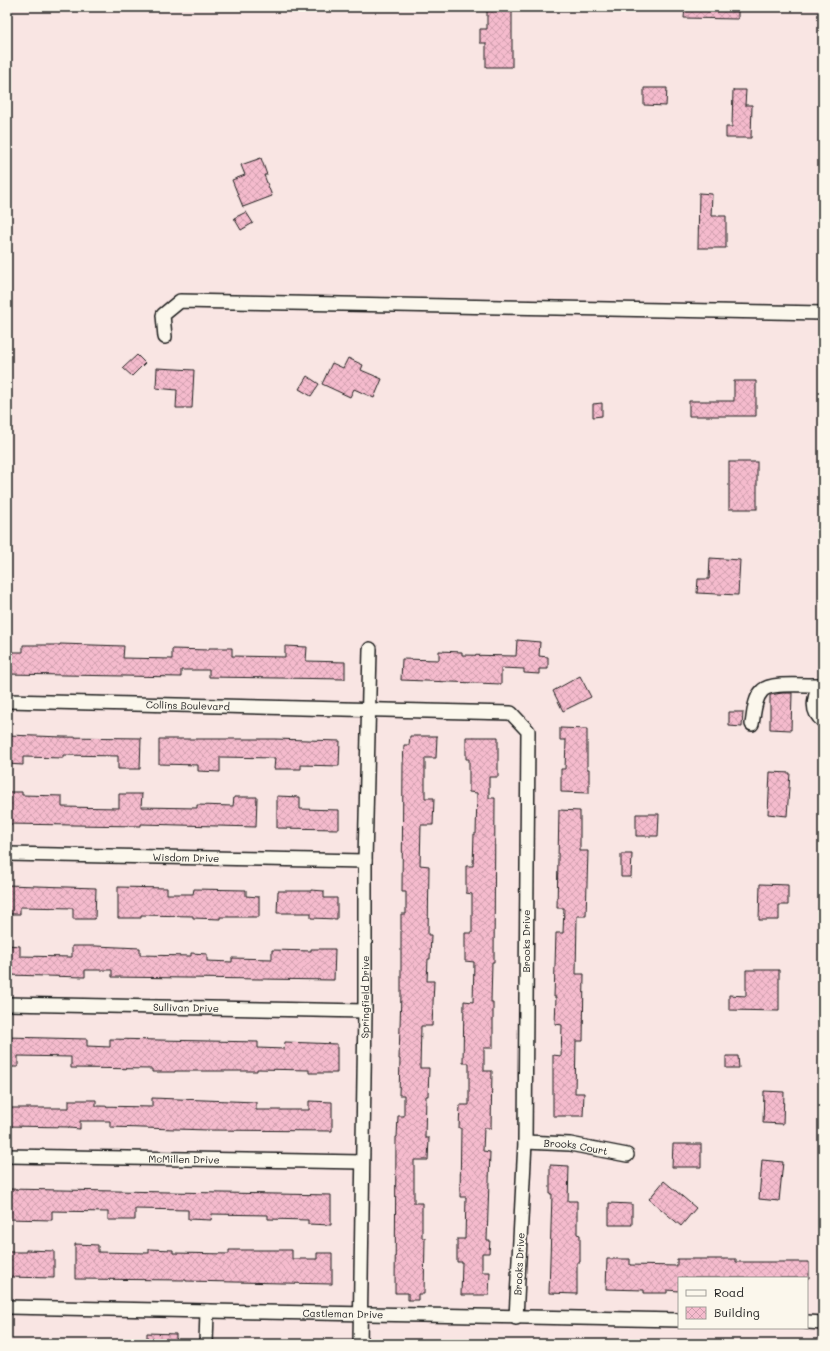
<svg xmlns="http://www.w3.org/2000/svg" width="830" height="1351" viewBox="0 0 830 1351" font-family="Mali,sans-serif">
<defs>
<pattern id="building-cross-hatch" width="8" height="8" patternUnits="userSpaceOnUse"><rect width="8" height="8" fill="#f5bbcd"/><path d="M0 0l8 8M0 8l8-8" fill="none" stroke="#d1a0af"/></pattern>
</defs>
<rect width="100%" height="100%" fill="#f9e5e3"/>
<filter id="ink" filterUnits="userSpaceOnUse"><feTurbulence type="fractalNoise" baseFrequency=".025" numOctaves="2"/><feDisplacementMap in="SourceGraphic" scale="8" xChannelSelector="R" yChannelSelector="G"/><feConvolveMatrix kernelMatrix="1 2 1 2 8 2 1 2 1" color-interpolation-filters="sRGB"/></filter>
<g filter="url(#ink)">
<g fill="url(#building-cross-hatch)" stroke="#1c1c1c">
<polygon points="685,7 738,7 738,19 684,18"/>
<polygon points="487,10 512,10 512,67 486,67 486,43 480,43 480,29 487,29"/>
<polygon points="644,88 667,88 666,106 644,105"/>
<polygon points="733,90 746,90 745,105 752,105 751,138 726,138 726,127 732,127"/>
<polygon points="261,158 267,175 264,175 272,196 243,207 232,180 245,175 241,165"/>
<polygon points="699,193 712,194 711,216 726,216 726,248 698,248"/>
<polygon points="246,212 253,223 241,230 234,218"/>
<polygon points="137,355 145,363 132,376 123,368"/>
<polygon points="348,358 363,365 361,370 382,379 374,398 354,389 350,397 322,384 332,363 343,368"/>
<polygon points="157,368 194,370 192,408 176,408 177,390 156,388"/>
<polygon points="307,376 319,384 311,396 299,389"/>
<polygon points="734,381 756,381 756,416 689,416 689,401 734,401"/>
<polygon points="602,403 602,416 593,417 593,404"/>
<rect x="729" y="462" width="28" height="47"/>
<polygon points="710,558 740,560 738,595 697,593 698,579 709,579"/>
<polygon points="517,640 540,642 539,656 548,657 548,669 539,669 539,674 524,673 524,669 501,668 501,684 401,680 402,659 439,660 439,651 462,652 462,655 516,656"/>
<polygon points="60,644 124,646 123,658 172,659 172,649 209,650 209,648 232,648 232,656 285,657 285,646 307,647 306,661 345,662 345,679 209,677 209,670 181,670 181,677 7,674 7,652 23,652 23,645 60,645"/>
<polygon points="580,676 591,697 563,711 553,691"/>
<polygon points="782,693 792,693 791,730 770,729 770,695"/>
<polygon points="729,712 743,712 742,727 729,726"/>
<polygon points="560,728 587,729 587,769 589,769 589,793 561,792 561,769 565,769 566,740 560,740"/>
<polygon points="7,735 63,737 141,738 140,769 118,769 118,756 63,755 63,758 23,757 23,765 7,764"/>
<polygon points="410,736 437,736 436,758 425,758 425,798 434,798 433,825 421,825 420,865 429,866 428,935 431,935 430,959 428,959 427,981 434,981 432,1026 421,1026 420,1068 429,1068 428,1096 426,1096 425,1138 429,1138 428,1160 414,1160 414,1203 422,1203 422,1238 425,1238 424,1294 418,1294 418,1300 408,1300 408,1293 395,1293 396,1137 397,1137 398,1116 404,1116 404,1095 399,1095 400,1059 399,1059 401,994 401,914 406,914 406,892 402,892 403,765 404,745 409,745"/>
<polygon points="466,737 498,737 498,777 489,777 489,798 495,798 494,962 492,962 491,1002 493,1002 493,1048 484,1048 484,1071 492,1071 491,1128 484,1128 483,1151 490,1152 487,1240 490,1240 489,1253 482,1253 482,1272 490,1272 489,1295 461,1295 462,1262 457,1262 457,1239 465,1239 466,1197 460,1197 461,1128 459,1128 460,1105 469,1105 469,1063 463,1063 464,1001 473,1002 474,962 465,961 465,933 472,933 472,894 466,893 466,866 473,866 474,834 476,834 477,793 469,792 469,759 466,759"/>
<polygon points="159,739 275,739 340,741 339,766 301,765 301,769 274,769 275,758 220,757 220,772 198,771 198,765 159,764"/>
<polygon points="770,772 790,773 787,816 768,814"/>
<polygon points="7,792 22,792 22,795 62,796 62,807 119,808 119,794 142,794 141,807 197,808 197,805 233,806 234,797 257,797 256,827 141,824 141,826 7,824"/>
<polygon points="277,796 300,797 300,809 339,810 339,829 277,828"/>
<polygon points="559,810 580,811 580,851 588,851 586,916 577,916 576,974 584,974 583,1041 576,1041 575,1093 584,1093 583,1116 553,1116 553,1055 561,1056 562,1025 555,1024 556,997 554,997 556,933 563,933 564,908 557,908"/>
<polygon points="636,814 659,814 658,836 636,836"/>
<polygon points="621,854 632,854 631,877 621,877"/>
<polygon points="760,884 788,885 788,905 779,905 779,920 759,920"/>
<polygon points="7,885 96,888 95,919 73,919 73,908 20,907 20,914 7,914"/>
<polygon points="118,887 167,888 167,894 193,894 194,889 246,890 246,896 259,897 259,917 220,917 220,919 193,918 193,916 141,915 141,918 118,918"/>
<polygon points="311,890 324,891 324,898 337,898 337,919 311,918 311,913 277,913 278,891 311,891"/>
<polygon points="7,945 20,946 20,956 72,957 72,946 96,946 140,948 140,955 191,956 191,953 207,954 207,961 232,962 232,958 272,959 272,950 311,951 311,949 335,949 334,980 112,977 112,970 85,970 85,977 7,975"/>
<polygon points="746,970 779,970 779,1011 729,1010 729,995 746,996"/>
<polygon points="7,1037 87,1039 87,1046 110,1047 110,1039 258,1042 258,1048 284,1049 285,1042 337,1044 337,1073 309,1073 309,1070 257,1069 257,1071 175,1071 175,1072 152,1072 152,1069 71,1068 71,1057 18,1056 18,1067 7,1067"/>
<polygon points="726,1056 738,1056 739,1068 726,1068"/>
<polygon points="764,1091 784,1092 783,1124 763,1123"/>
<polygon points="152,1098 256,1102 256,1110 309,1110 309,1101 332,1102 332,1131 208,1130 110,1127 110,1121 80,1121 80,1129 69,1128 69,1127 7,1126 7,1108 69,1108 69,1100 96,1100 96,1106 152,1107"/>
<polygon points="673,1144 701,1144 701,1167 672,1167"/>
<polygon points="762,1160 783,1162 779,1201 759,1199"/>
<polygon points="550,1165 569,1166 568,1201 577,1201 577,1234 580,1235 580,1262 577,1262 577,1294 549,1293 552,1194 550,1194"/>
<polygon points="664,1181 696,1208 681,1226 649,1199"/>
<polygon points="7,1189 331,1195 331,1225 308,1224 308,1220 268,1219 268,1215 212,1214 211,1220 188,1219 188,1210 135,1209 135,1220 108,1220 108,1212 52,1211 52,1220 7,1219"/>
<polygon points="609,1203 632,1204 632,1225 609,1225"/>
<polygon points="75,1244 98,1245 98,1252 149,1253 149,1249 173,1250 173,1253 229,1254 229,1250 292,1250 292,1259 317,1259 317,1253 332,1253 332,1284 186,1281 186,1280 75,1279"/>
<polygon points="26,1250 54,1251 54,1278 7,1277 7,1252 26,1252"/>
<polygon points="607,1259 630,1259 630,1265 677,1266 677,1259 736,1259 736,1262 809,1262 809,1278 679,1278 679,1291 667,1290 667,1293 644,1293 644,1290 606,1289"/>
<polygon points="147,1333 176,1334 176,1344 147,1344"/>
</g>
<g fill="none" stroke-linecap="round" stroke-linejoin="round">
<defs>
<g id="minor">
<polyline points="165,337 163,315 180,301 823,313"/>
<path d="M819,685c-5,14 -9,26 4,36"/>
<path id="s1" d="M7,701l504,12 17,18 -3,411 -9,176"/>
<path d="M752,724c2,-10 2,-25 10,-33 8,-10 48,-5 61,-6"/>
<path id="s2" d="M7,854l358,7"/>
<path id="s3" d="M7,1004l358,7"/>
<path id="s4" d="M525,1142l45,2 57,11"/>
<path id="s5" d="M7,1156l355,6"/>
<path id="s6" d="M7,1307l672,13"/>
<polyline points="807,1322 823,1323"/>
<polyline points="206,1344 207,1311"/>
<path id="s7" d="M360,1344l5,-333v-150l5,-212"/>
</g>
</defs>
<use href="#minor" stroke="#1c1c1c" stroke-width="16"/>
<use href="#minor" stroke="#fbf7ec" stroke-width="13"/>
</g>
</g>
<g text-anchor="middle" stroke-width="4" stroke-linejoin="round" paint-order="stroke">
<g font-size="10" fill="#1c1c1c" stroke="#fbf7ec">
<text dy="4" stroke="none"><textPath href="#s1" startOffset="181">Collins Boulevard</textPath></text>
<text dy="4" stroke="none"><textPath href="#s2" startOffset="179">Wisdom Drive</textPath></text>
<text transform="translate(526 941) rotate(-90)" y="4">Brooks Drive</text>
<text dy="4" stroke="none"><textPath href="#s7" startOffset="347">Springfield Drive</textPath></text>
<text dy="4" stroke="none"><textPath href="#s3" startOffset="179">Sullivan Drive</textPath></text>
<text dy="4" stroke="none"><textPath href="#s4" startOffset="51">Brooks Court</textPath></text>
<text dy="4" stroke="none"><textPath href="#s5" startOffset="177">McMillen Drive</textPath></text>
<text transform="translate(519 1264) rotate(-87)" y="4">Brooks Drive</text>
<text dy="4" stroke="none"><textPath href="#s6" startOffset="336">Castleman Drive</textPath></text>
</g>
</g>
<rect width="830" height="1351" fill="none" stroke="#fbf7ec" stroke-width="24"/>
<rect x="12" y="12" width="806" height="1327" fill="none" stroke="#1c1c1c" stroke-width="1.5" filter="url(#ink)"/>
<rect x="678" y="1277" width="130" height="52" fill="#fbf7ec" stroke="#a29f99"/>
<rect x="686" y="1290" width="20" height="6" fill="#fbf7ec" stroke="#a29f99"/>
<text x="714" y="1297" font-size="12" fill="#1c1c1c">Road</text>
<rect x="686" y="1307" width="20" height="12" fill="url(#building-cross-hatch)" stroke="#a29f99"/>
<text x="714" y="1317" font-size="12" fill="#1c1c1c">Building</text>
</svg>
